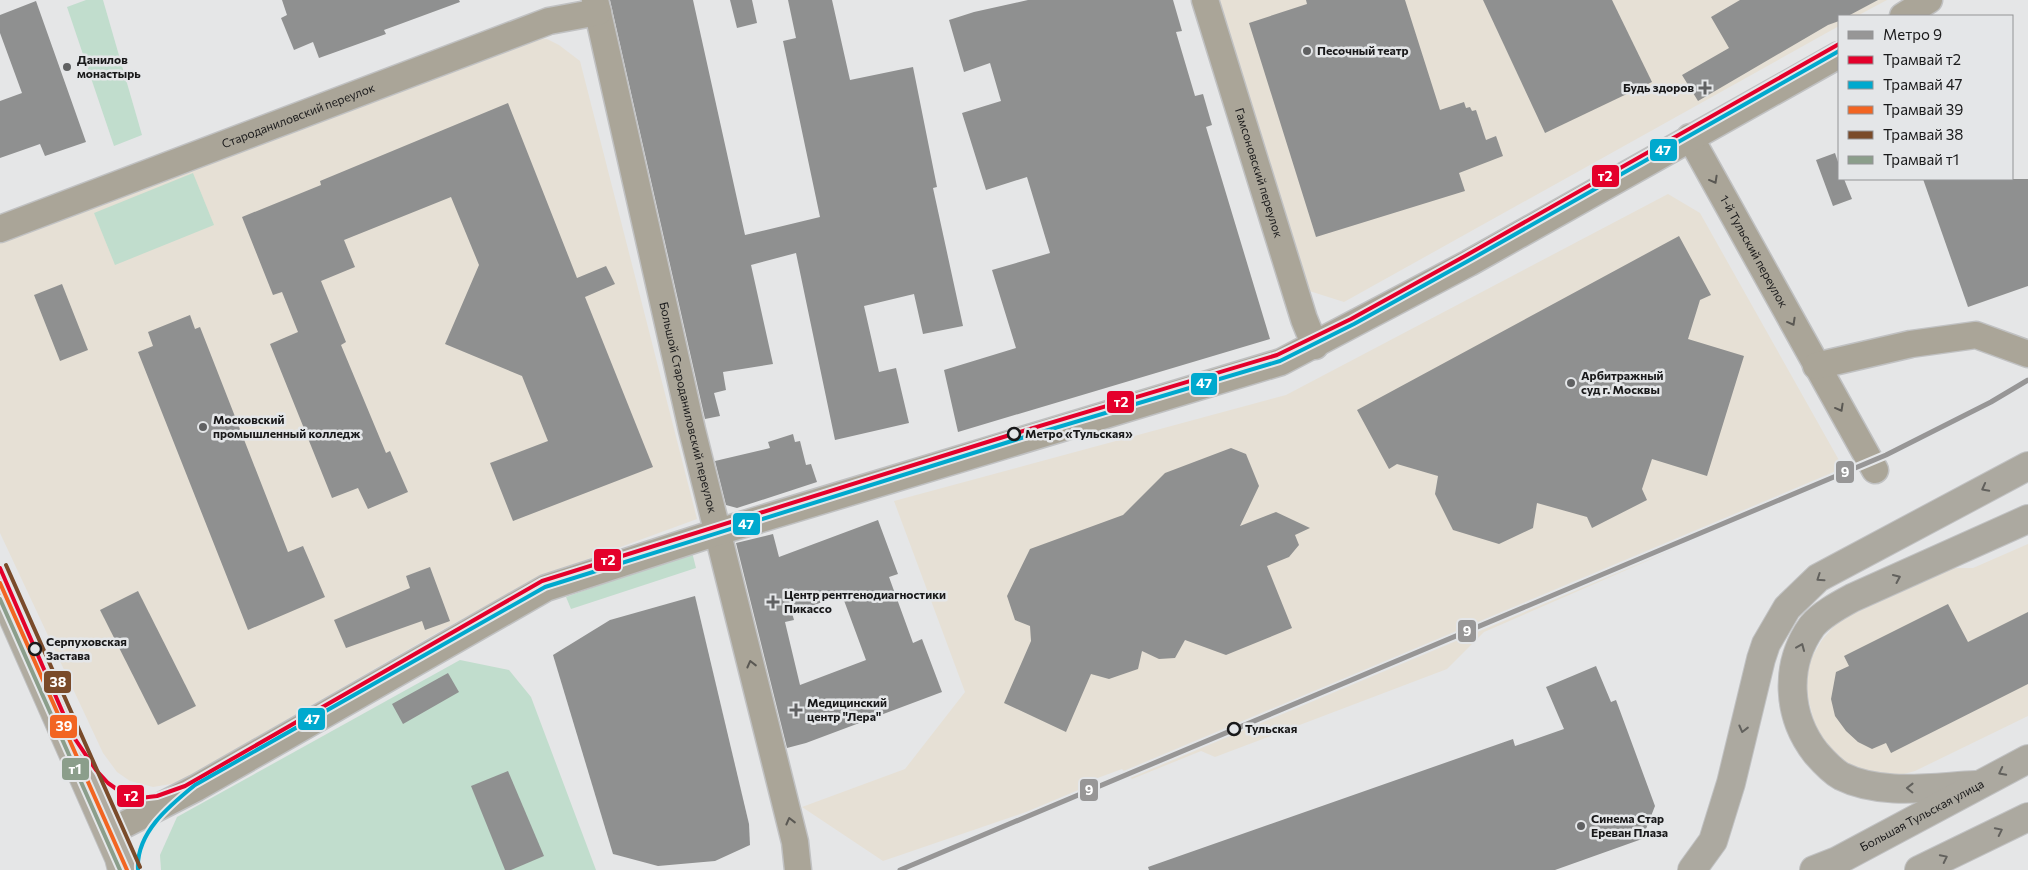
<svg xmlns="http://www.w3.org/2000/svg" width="2028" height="870" viewBox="0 0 2028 870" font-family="Commissioner,sans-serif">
<rect width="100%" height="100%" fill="#e5e6e7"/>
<g fill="#e6e0d5">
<polygon points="1207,0 1887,0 1857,16 1839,16 1839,26 1344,302 1300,288"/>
<polygon points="538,38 547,39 559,45 580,61 697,519 536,578 435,634 177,783 153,787 130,781 117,772 103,753 0,533 0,242 187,161"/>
<polygon points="1668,194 1700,213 1840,462 1837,474 1654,558 1484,632 1447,669 1215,757 1201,751 1132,779 1122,769 1095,779 1090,790 883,861 802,807 905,769 965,692 894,501 1286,395"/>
<polygon points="2028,544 2028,716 1915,771 1904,774 1882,775 1855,768 1837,756 1816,729 1807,694 1806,675 1812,657 1822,640 1835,625 1853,614 1954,568 1973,568"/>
</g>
<g fill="#c1ddcd">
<polygon points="86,0 103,0 142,135 114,146 67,7"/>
<polygon points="193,173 214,225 115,265 94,213"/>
<polygon points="692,552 696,568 571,609 566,597"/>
<polygon points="460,660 509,670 531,697 596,870 161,870 160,855 177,817"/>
</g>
<g fill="#8f9090" fill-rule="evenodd">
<polygon points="282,0 459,0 460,2 384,30 386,34 319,58 313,42 294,50 281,18 287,15"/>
<polygon points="610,0 693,0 745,235 820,217 783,41 796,38 788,0 832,0 850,80 913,67 937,187 933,188 963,326 923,334 914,294 864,306 879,372 896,368 909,423 835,440 796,253 751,265 773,364 723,372 726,390 714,393 720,416 705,419"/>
<polygon points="730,0 752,0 757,23 737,28"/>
<polygon points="1028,0 1173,0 1182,31 1176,32 1195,96 1203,94 1212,125 1206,127 1270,339 958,432 944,370 1016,348 992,270 1050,253 1027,177 986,190 962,113 1001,101 990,63 964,72 949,20 974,12"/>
<polygon points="1306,0 1405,0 1440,110 1464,102 1466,108 1470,107 1472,111 1476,110 1486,140 1496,136 1503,156 1459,173 1465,191 1316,237 1249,23 1307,4"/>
<polygon points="1483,0 1612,0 1652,82 1545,133"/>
<polygon points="1740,0 1878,0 1848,16 1839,16 1839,21 1828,25 1698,101 1682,75 1729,48 1711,17"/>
<polygon points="36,1 86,142 45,156 40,144 0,158 0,101 22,93 0,33 0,15"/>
<polygon points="508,103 577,278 606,266 615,284 585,297 653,467 513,521 490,463 548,441 522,376 445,344 479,265 451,197 344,240 355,267 321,281 346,342 341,345 386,453 390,451 408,492 368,509 358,488 332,498 270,344 298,332 282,292 273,295 242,217 321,185 320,181"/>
<polygon points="1835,153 1839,165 1839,179 1844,179 1852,199 1833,206 1816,160"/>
<polygon points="1923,179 2028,179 2028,286 1968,307"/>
<polygon points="1679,236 1711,295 1700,300 1688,339 1744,356 1707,476 1652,459 1642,489 1647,500 1592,528 1587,517 1537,503 1533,528 1499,544 1453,530 1435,494 1438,476 1397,464 1389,469 1357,410"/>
<polygon points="62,284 88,350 60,361 34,295"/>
<polygon points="190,315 195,329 200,327 288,552 303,546 325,597 248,630 138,352 153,346 148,332"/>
<polygon points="793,434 795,442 800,441 806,465 811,464 817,482 737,508 726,505 715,461 770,448 768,442"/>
<polygon points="1231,448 1246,454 1259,486 1240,526 1276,512 1310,528 1295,535 1299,545 1289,557 1267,566 1292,628 1226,655 1185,640 1175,658 1159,659 1142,651 1138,669 1109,679 1091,674 1066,732 1004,703 1031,641 1030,626 1015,620 1007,596 1030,549 1123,515 1165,473"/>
<path d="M878,520l20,54 -9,3 24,66 9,-4 20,53 -136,51 -19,5 -51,-205 37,-9 6,23zM842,595l24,65 -66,25 -15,-63 9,-2 -2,-7z"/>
<polygon points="430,567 450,621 425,630 422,621 346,648 334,620 410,588 406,576"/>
<polygon points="138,591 196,706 158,725 100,610"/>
<polygon points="695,596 749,824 750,845 715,861 658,866 613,854 553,655 610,620"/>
<polygon points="1948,604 1968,642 2028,612 2028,684 1891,753 1886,743 1872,749 1858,742 1846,731 1835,716 1831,699 1836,672 1849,666 1844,656"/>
<polygon points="1596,666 1611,702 1616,700 1655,806 1642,839 1555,870 1149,870 1148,867 1513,739 1515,746 1564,729 1546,687"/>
<polygon points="448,673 459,692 403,724 392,704"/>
<polygon points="508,771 544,856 511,870 505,870 471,786"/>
</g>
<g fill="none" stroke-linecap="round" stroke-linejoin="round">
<defs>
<g id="minor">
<path id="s1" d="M595,0l97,430 103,412 3,28"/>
<path id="s2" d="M1205,0l99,319 11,27"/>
<polyline points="1903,16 1929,0"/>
<path id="s3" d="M1690,137l185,333"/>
<path id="s4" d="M0,229l549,-208 49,-9"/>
<polyline points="1816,366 1911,344 1976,335 2028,354"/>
<polyline points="108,833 196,788 546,588 718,532 1281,362 1469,263 1839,55"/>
</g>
<polyline id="secondary" points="0,588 119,858 122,870"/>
<g id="primary">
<path d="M1976,785c-44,2 -95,11 -135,-9 -10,-6 -18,-15 -25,-23 -29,-37 -32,-88 -4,-127 10,-12 27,-21 40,-28l176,-79"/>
<polyline points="1692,870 1713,841 1731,783 1761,659 1766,644 1787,608 1818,578 2028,466"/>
<path id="s5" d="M1814,870l23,-9 191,-102"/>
<polyline points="1919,870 2028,817"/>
</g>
</defs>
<use href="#minor" stroke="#c0c1c2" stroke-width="29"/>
<use href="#secondary" stroke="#c0c1c2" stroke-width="30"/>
<use href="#primary" stroke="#c0c1c2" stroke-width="30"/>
<use href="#minor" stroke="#aaa598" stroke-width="26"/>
<use href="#secondary" stroke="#b0aba0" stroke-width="28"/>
<use href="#primary" stroke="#aca9a0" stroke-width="28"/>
<defs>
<polyline id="tram-1" points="0,568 73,736 96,770 108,783 125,795 140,798 157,796 185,786 542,581 1013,434 1277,355 1351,319 1465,256 1839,44"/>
<path id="tram-2" d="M138,869c-2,-36 31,-63 57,-84l350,-198 470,-147 265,-79 74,-37 114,-63 371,-210"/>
<polyline id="tram-3" points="0,583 127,870"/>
<polyline id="tram-4" points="6,565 140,867"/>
<polyline id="tram-5" points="0,599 120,870"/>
</defs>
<use href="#tram-1" stroke="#e4e6e8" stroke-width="8"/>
<use href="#tram-2" stroke="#e4e6e8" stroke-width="8"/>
<use href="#tram-3" stroke="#e4e6e8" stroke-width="8"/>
<use href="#tram-4" stroke="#e4e6e8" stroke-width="8"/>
<use href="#tram-5" stroke="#e4e6e8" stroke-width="8"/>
<use href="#tram-1" stroke="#e4002b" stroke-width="4"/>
<use href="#tram-2" stroke="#00a9ce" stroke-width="4"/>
<use href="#tram-3" stroke="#f26522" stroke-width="4"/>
<use href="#tram-4" stroke="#7a4b2a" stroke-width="4"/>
<use href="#tram-5" stroke="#8b9e8b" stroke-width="4"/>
<defs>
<polyline id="metro-1" points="900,870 1886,455 1991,402 2028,380"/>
</defs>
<use href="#metro-1" stroke="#e4e6e8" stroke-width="9"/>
<use href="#metro-1" stroke="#979696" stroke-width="5"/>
</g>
<defs><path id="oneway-chevron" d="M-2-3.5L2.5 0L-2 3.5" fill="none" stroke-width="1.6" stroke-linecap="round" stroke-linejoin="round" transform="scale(1.25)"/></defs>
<g stroke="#5a5853">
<use href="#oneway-chevron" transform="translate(1714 180) rotate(61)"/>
<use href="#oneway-chevron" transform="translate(1792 322) rotate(61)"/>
<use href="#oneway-chevron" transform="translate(1840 408) rotate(61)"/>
<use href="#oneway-chevron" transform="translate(751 664) rotate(-104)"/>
<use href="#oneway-chevron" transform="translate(790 821) rotate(-104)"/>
</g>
<g stroke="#62615d">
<use href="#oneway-chevron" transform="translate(1985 488) rotate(152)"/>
<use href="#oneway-chevron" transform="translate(1820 578) rotate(146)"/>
<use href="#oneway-chevron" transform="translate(1897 578) rotate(-24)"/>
<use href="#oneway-chevron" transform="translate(1801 647) rotate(-67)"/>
<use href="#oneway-chevron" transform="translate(1743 729) rotate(104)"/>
<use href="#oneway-chevron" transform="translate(2002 772) rotate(153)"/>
<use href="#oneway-chevron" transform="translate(1910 788) rotate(-179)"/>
<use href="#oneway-chevron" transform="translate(1999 831) rotate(-26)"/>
<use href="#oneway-chevron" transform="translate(1944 858) rotate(-26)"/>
</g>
<g fill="#606162" stroke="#e4e6e8" stroke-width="2">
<circle cx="1307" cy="51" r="5"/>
<circle cx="67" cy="67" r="5"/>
<path d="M1702.5 80.5h5v5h5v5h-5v5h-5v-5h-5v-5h5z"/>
<circle cx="1571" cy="383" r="5"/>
<circle cx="203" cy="427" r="5"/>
<path d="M770.5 594.5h5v5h5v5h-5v5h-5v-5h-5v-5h5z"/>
<path d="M793.5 702.5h5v5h5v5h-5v5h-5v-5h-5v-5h5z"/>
<circle cx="1581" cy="826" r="5"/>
</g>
<g fill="#e4e6e8" stroke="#19191a" stroke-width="2.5">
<circle cx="1014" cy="434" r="6"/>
<circle cx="35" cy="649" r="6"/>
<circle cx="1234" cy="729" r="6"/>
</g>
<g text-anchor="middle" stroke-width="5" stroke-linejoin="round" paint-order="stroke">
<g font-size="12" font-weight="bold" fill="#19191a" stroke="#e4e6e8" text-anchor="start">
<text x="1317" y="55">Песочный театр</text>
<text x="77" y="64">Данилов<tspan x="77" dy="14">монастырь</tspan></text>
<text x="1694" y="92" text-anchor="end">Будь здоров</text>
<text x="1581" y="380">Арбитражный<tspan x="1581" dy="14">суд г. Москвы</tspan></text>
<text x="213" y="424">Московский<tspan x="213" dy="14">промышленный колледж</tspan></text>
<text x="784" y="599">Центр рентгенодиагностики<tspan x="784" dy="14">Пикассо</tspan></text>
<text x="807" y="707">Медицинский<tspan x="807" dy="14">центр "Лера"</tspan></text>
<text x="1591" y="823">Синема Стар<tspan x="1591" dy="14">Ереван Плаза</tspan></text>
</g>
<g font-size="12" fill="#19191a" stroke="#e4e6e8">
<text dy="4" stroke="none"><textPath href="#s4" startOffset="319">Староданиловский переулок</textPath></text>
<text dy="4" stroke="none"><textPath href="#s2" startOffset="181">Гамсоновский переулок</textPath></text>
<text dy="4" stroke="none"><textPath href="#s3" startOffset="131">1-й Тульский переулок</textPath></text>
<text dy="4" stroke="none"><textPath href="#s1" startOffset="418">Большой Староданиловский переулок</textPath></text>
<text dy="4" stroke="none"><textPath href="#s5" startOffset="121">Большая Тульская улица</textPath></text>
</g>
<g font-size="12" font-weight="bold" fill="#19191a" stroke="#e4e6e8" text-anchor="start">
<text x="1025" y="438">Метро «Тульская»</text>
<text x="46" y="646">Серпуховская<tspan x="46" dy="14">Застава</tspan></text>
<text x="1245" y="733">Тульская</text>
</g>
</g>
<g stroke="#e4e6e8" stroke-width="2">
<rect x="1649" y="138" width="29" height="24" rx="5" fill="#00a9ce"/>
<rect x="1591" y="164" width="29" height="24" rx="5" fill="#e4002b"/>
<rect x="1190" y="372" width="28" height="24" rx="5" fill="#00a9ce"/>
<rect x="1106" y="390" width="29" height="24" rx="5" fill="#e4002b"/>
<rect x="1835" y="460" width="20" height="24" rx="5" fill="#979696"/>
<rect x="732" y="512" width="29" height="24" rx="5" fill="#00a9ce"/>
<rect x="593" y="548" width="29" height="24" rx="5" fill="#e4002b"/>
<rect x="1457" y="619" width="20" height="24" rx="5" fill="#979696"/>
<rect x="43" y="670" width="29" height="24" rx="5" fill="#7a4b2a"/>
<rect x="297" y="707" width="29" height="24" rx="5" fill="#00a9ce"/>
<rect x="49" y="714" width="29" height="25" rx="5" fill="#f26522"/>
<rect x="61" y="757" width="29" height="24" rx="5" fill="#8b9e8b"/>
<rect x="1079" y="778" width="20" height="24" rx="5" fill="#979696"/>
<rect x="116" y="784" width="29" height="24" rx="5" fill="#e4002b"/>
</g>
<g font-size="14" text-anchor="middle" font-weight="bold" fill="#fff">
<text x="1663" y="155">47</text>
<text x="1605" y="181">т2</text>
<text x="1204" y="388">47</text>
<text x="1121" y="407">т2</text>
<text x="1845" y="477">9</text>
<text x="746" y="529">47</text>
<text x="608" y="565">т2</text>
<text x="1467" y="636">9</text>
<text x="58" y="687">38</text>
<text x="312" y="724">47</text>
<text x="64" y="731">39</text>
<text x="75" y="774">т1</text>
<text x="1089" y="795">9</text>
<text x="131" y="801">т2</text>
</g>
<rect x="1838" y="15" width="175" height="165" fill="#e4e6e8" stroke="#939496"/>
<rect x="1848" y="31" width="25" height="8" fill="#979696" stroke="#939496"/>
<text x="1883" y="40" font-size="15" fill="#19191a">Метро 9</text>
<rect x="1848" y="56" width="25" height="8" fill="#e4002b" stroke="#939496"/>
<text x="1883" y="65" font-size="15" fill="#19191a">Трамвай т2</text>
<rect x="1848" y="81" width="25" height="8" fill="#00a9ce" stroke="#939496"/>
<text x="1883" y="90" font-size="15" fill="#19191a">Трамвай 47</text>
<rect x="1848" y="106" width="25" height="8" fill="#f26522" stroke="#939496"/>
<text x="1883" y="115" font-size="15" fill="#19191a">Трамвай 39</text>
<rect x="1848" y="131" width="25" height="8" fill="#7a4b2a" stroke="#939496"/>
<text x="1883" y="140" font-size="15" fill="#19191a">Трамвай 38</text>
<rect x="1848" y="156" width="25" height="8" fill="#8b9e8b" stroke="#939496"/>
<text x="1883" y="165" font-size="15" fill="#19191a">Трамвай т1</text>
</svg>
